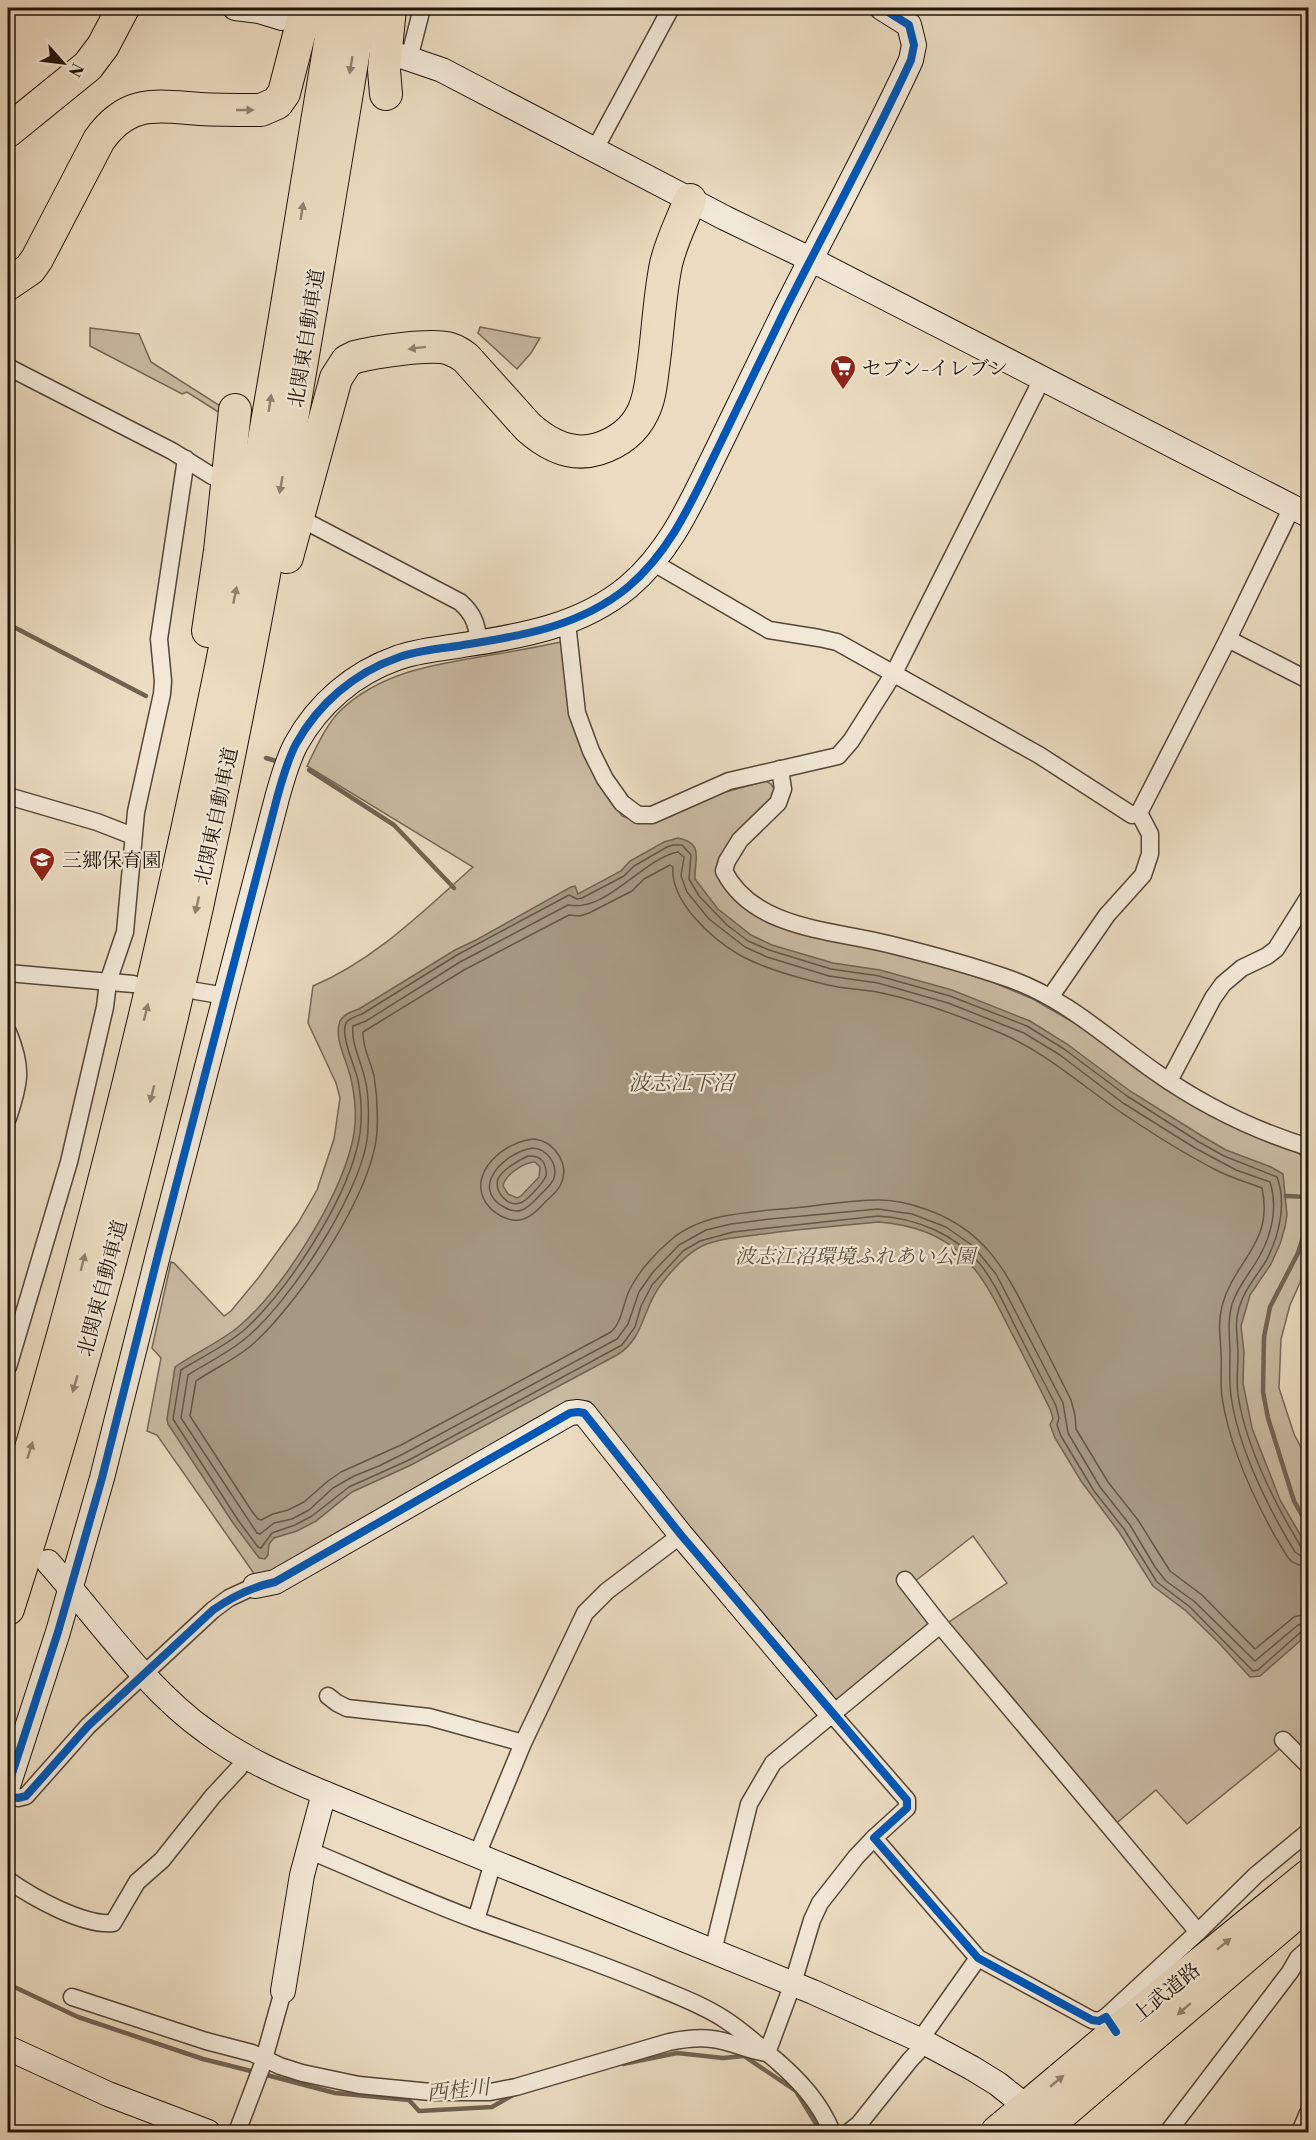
<svg xmlns="http://www.w3.org/2000/svg" width="1316" height="2140" viewBox="0 0 1316 2140" font-family="'Libre Bodoni','Noto Serif JP',serif">
<rect width="100%" height="100%" fill="#ebdcc1"/>
<filter id="stains"><feTurbulence type="fractalNoise" baseFrequency=".00333" numOctaves="4"/><feColorMatrix values="0 0 0 0 .2 0 0 0 0 .09 0 0 0 0 .02 0 0 0 .5 -.17"/></filter>
<radialGradient id="worn" r=".72"><stop offset=".6" stop-color="#630" stop-opacity="0"/><stop offset="1" stop-color="#630" stop-opacity=".3"/></radialGradient>
<g fill="#c9baa2" stroke="#756656" stroke-width="1.5">
<polygon points="480,327 532,337 540,338 531,353 517,369 478,333"/>
<polygon points="90,328 139,334 151,362 222,407 220,413 187,392 182,394 90,346"/>
<path d="M565,641l8,85 21,44 17,31 11,15 13,5 83,-27 48,-13 5,3 4,6 -3,9 -39,37 -7,52 153,61 54,14 59,19 41,17 50,29 64,45 85,53 66,27 10,9v103l-18,40 -9,34 -2,49 15,46 14,27v295l-26,-9 -95,77 -31,-34 -43,36 -167,-202 61,-41 -34,-47 -68,53 27,30 -2,7 -92,78 -255,-303 -314,176 -14,-2 -98,-140 -10,-4 14,-73 -9,-10 19,-86 3,1 50,53 7,-5 28,-34 39,-54 19,-33 17,-51 6,-41 -4,-15 -28,-60 5,-37c62,-26 110,-75 160,-119l-166,-101c8,-16 20,-43 33,-55 42,-41 102,-48 157,-57 23,-4 46,-8 68,-13z"/>
</g>
<path fill="#a69882" stroke="#716352" stroke-width="1.5" fill-rule="evenodd" d="M678,838c27,5 16,22 17,41l23,30 33,26 21,10 61,18 47,7 72,20 78,31 37,23 63,47 72,45 24,14 45,17 12,7 4,41 -2,12 -5,17 -9,20 -21,31 -9,31 3,26 -1,31 9,45 16,41 12,31 28,48v86l-48,42 -10,1 -32,-35 -32,-31 -33,-25 -34,-54 -38,-51 -26,-43 -5,-13 3,-7 -3,-9c-13,-26 -26,-53 -40,-79 -31,-63 -54,-102 -131,-108 -41,4 -83,7 -123,13 -18,2 -38,4 -54,11 -16,8 -29,23 -40,37 -20,25 -17,55 -45,72l-206,110 -59,27 -36,29 -19,10 -23,7 -5,6 -1,11 -3,4 -6,-1 -26,-35 -65,-99 -1,-5 8,-52c20,-14 43,-24 62,-39 44,-36 100,-126 114,-181 6,-21 5,-46 0,-68 -3,-16 -18,-41 -11,-58 4,-7 11,-9 19,-12l96,-59 21,-10 95,-53 4,-1 3,8 43,-23 9,-10 34,-19zM535,1162l5,5 -1,10 -18,19 -4,2 -9,-4 -5,-8c2,-11 21,-24 32,-24z"/>
<g fill="none" stroke-linecap="round" stroke-linejoin="round">
<g stroke="#645646" stroke-width="1.5">
<path d="M535,1139c20,3 35,26 26,45 -3,7 -9,12 -15,17 -11,12 -21,23 -38,18 -9,-3 -17,-9 -22,-16 -20,-31 21,-63 49,-64z"/>
<path d="M533,1148c14,1 25,16 21,30 -2,6 -7,10 -12,15 -11,11 -20,25 -38,14 -36,-20 3,-56 29,-59z"/>
<path d="M528,1156c14,-1 19,8 18,20 -3,7 -20,26 -26,27 -13,4 -26,-12 -22,-24 4,-9 21,-19 30,-23z"/>
<path d="M1308,1550l-7,-3c-27,-45 -55,-99 -63,-152 -2,-14 0,-27 0,-41 0,-16 -4,-30 1,-46 5,-18 17,-31 27,-47 13,-25 21,-57 11,-84l-53,-21 -25,-14 -72,-46 -63,-47 -37,-23 -77,-30 -71,-20 -48,-7 -62,-19 -21,-9 -21,-16 -28,-29 -10,-17 2,-24 -9,-10h-9l-6,2 -33,19 -10,10 -42,22 -5,1 -8,-4 -112,60 -95,59c-5,2 -13,4 -16,9 -6,12 9,44 12,57 4,22 5,46 -1,68 -14,57 -70,144 -114,183 -19,16 -42,26 -62,39l-8,49 65,101 20,27 3,1 11,-15 23,-8 17,-9 37,-29 60,-27 213,-115 13,-18 6,-21 11,-21 31,-34 17,-10 33,-9 145,-16c38,2 77,18 102,48 15,19 25,42 36,64 13,26 27,52 40,78l3,12 -2,7 4,11 33,55 30,38 33,53 33,25 63,64 5,-1 44,-39 6,-1"/>
<path d="M1308,1557l-7,-1 -6,-4c-27,-44 -57,-105 -64,-156 -2,-14 -1,-28 -1,-42 0,-17 -3,-32 2,-50 6,-18 18,-31 27,-47 13,-23 19,-50 11,-75l-34,-12 -41,-22 -72,-45 -63,-48 -36,-22 -76,-30 -70,-20 -49,-7 -62,-19 -22,-10 -36,-28 -22,-27 -6,-16 3,-19 -6,-5c-36,7 -72,61 -110,53l-108,57 -94,59 -13,5c-2,16 7,33 11,49 5,17 5,36 4,54 -1,57 -79,174 -122,209 -18,15 -39,25 -58,37l-7,43 76,115 3,1 14,-11 18,-4 17,-9 24,-22 21,-12 25,-10 26,-13 212,-114 11,-15 11,-32 14,-20 26,-27 27,-15 25,-6 39,-5 108,-10 34,5 34,13 27,19 23,28 67,129 5,30 32,54 30,38 25,42 11,14 29,21 60,59 43,-36 10,-3"/>
<path d="M1308,1567c-6,-1 -11,-2 -17,-6 -6,-6 -10,-16 -15,-23 -23,-41 -47,-94 -54,-141 -2,-15 0,-30 -1,-45 -1,-17 -3,-30 1,-46 12,-46 52,-62 40,-118 -15,-6 -31,-10 -46,-18 -33,-17 -66,-38 -97,-59 -40,-28 -75,-60 -121,-79 -38,-16 -80,-32 -121,-40 -16,-3 -33,-3 -49,-7 -29,-7 -64,-16 -90,-31 -27,-16 -68,-53 -65,-87l-3,-2 -26,14 -12,12 -43,22 -9,3 -11,-1 -105,55 -101,62c-1,15 8,30 11,44 3,18 4,36 3,54 -2,61 -79,174 -124,214 -17,15 -38,24 -57,37l-6,35 61,94 7,9 3,1 12,-6 15,-4 16,-8 24,-21 13,-9 60,-27 210,-113c11,-10 12,-28 18,-41 9,-19 27,-39 43,-52 32,-27 82,-27 122,-31 28,-3 57,-8 85,-8 17,0 33,4 49,10 58,21 78,61 104,113 13,25 26,51 39,77l4,15 1,14 32,53 30,38 32,51 32,24 53,54 39,-32 14,-4"/>
</g>
<g stroke="#716352" stroke-width="4.5">
<polyline points="8,624 146,696"/>
<polyline points="266,758 276,761"/>
<polyline points="309,770 394,825 454,888"/>
<polyline points="1286,1196 1308,1197"/>
<polyline points="1308,1221 1298,1253 1270,1307 1264,1337 1263,1392 1268,1418 1294,1501 1308,1526"/>
<polyline points="8,1984 78,2017 203,2059 255,2072"/>
<polyline points="623,2064 677,2053 723,2058 744,2056 796,2091 821,2132"/>
<polyline points="263,2074 335,2093 409,2100 419,2111 492,2107 513,2095"/>
</g>
<defs>
<g id="street">
<polyline points="409,59 422,8"/>
<polyline points="595,149 671,8"/>
<polyline points="8,367 172,451 212,476"/>
<path d="M311,524l149,78c14,12 17,23 19,41"/>
<polyline points="654,563 769,630 819,638 837,642 1039,755 1132,815 1139,813 1228,639 1292,507"/>
<polyline points="567,623 577,713 591,751 605,779 622,803 638,815 652,815 729,781 838,756 851,741 894,673 1043,377"/>
<polyline points="1228,639 1308,680"/>
<path d="M780,769l3,20 -5,14 -38,37 -13,21 -3,10c29,58 108,59 164,73 41,10 82,21 122,35 56,20 97,59 144,92 48,34 99,59 154,76"/>
<polyline points="8,796 97,822 133,836"/>
<polyline points="8,973 133,984"/>
<polyline points="196,991 226,996"/>
<polyline points="1051,996 1107,915 1143,875 1150,854 1150,834 1139,813"/>
<path d="M8,1032c15,36 12,50 0,86"/>
<polyline points="1169,1081 1213,998 1223,984 1242,968 1267,956 1276,949 1308,898"/>
<polyline points="8,1367 69,1162 105,1007 108,982 125,932 136,812 162,694 163,681 159,639 186,459"/>
<polyline points="905,1580 940,1625"/>
<polyline points="328,1696 337,1703 347,1708 429,1717 523,1743"/>
<polyline points="832,1714 907,1800 907,1808 874,1838 978,1958 1092,2020 1099,2021 1106,2017 1116,2032"/>
<polyline points="1283,1740 1308,1765"/>
<polyline points="8,1796 18,1798 26,1796 88,1726 144,1674 213,1610 229,1598 255,1586"/>
<path d="M308,1850c56,23 111,49 168,70 61,22 123,42 183,68 22,9 45,18 65,31 19,12 36,28 53,42 24,21 43,42 55,71"/>
<polyline points="477,1855 523,1743 585,1613 607,1591 681,1535"/>
<path d="M8,1880c24,17 75,46 105,43l24,-41 25,-22 51,-64 26,-28 6,-11"/>
<polyline points="476,1920 493,1862"/>
<polyline points="713,1951 749,1804 773,1763 940,1625 1198,1932"/>
<path d="M72,1997l134,44 46,12 28,13 22,7 57,12 72,7h59l26,-5 153,-45c15,-3 28,-5 43,-3 19,2 36,12 55,14l26,-70 19,-63 8,-17 36,-46 18,-19"/>
<polyline points="1106,2017 1198,1932 1256,1875 1308,1832"/>
<polyline points="920,2040 978,1958"/>
<polyline points="237,2132 262,2066 283,1991"/>
<polyline points="849,2132 859,2124 910,2060 926,2043"/>
<polyline points="1168,2132 1290,1972 1298,1958 1308,1949"/>
<polyline points="1300,2132 1308,2113"/>
</g>
<g id="secondary">
<polyline points="235,8 259,11 282,18"/>
<polyline points="401,56 442,70 725,218 810,259 1308,515"/>
<path d="M48,1562c50,56 98,127 159,170 35,26 76,44 117,61l489,199 107,48 52,28 26,16 41,33"/>
<polyline points="255,1586 275,1582 570,1413 578,1412 584,1413 681,1535 832,1714"/>
<path d="M8,1786l50,-154 44,-154 56,-223 119,-457c5,-18 10,-37 19,-54 22,-40 58,-71 101,-86 21,-8 44,-9 66,-13 59,-9 118,-19 165,-58 44,-37 65,-89 90,-139 22,-46 44,-91 66,-136 42,-84 88,-167 127,-252l3,-15 -5,-20 -27,-17"/>
<polyline points="283,1991 302,1875 324,1793"/>
<polyline points="8,2048 108,2094 208,2132"/>
</g>
<g id="highway">
<polyline points="386,94 384,70 390,8"/>
<polyline points="8,131 88,66 103,46 123,8"/>
<path d="M8,284l22,-15 7,-10 62,-119c29,-41 57,-34 101,-31 20,1 41,1 61,1l16,-7 7,-10 22,-85"/>
<path d="M287,557l49,-179 11,-17 8,-4c19,-5 77,-14 95,-8 6,2 11,5 16,9l62,69c20,18 44,30 70,22 19,-6 36,-18 45,-37 7,-14 8,-29 10,-44 5,-34 6,-70 13,-104 5,-22 16,-43 24,-64"/>
<polyline points="208,631 220,551 235,410"/>
<path d="M8,1526c96,-319 173,-644 235,-971 35,-182 62,-365 93,-547"/>
<path d="M8,1609c84,-264 155,-534 211,-805 55,-264 98,-531 142,-796"/>
<polyline points="997,2132 1116,2032 1308,1876"/>
<polyline points="1040,2132 1308,1903"/>
</g>
</defs>
<use href="#street" stroke="#544537" stroke-width="19"/>
<use href="#secondary" stroke="#211309" stroke-width="26"/>
<use href="#highway" stroke="#211309" stroke-width="34"/>
<use href="#street" stroke="#f2e8d7" stroke-width="16"/>
<use href="#secondary" stroke="#f2e8d7" stroke-width="24"/>
<use href="#highway" stroke="#ebdcc1" stroke-width="32"/>
<defs>
<g id="cycleway">
<path d="M8,1786l50,-154 44,-154 56,-223 119,-457c5,-18 10,-37 19,-54 22,-40 58,-71 101,-86 21,-8 44,-9 66,-13 59,-9 118,-19 165,-58 44,-37 65,-89 90,-139 22,-46 44,-91 66,-136 42,-84 88,-167 127,-252l3,-15 -5,-20 -27,-17"/>
<path d="M8,1796l10,2 8,-2 62,-70 125,-116c20,-14 39,-23 62,-28l295,-169 8,-1 6,1 97,122 226,265v8l-33,30 104,120 114,62 7,1 7,-4 10,15"/>
</g>
</defs>
<use href="#cycleway" stroke="#f2e8d7" stroke-width="11"/>
<use href="#cycleway" stroke="#0057b8" stroke-width="8"/>
</g>
<defs><path id="oneway-solid" d="M-6-.8H1V-3.2L6.5 0L1 3.2V.8H-6Z" transform="scale(1.5)"/></defs>
<g fill="#90826e">
<use href="#oneway-solid" transform="translate(351 65) rotate(99)"/>
<use href="#oneway-solid" transform="translate(245 110)"/>
<use href="#oneway-solid" transform="translate(302 211) rotate(-81)"/>
<use href="#oneway-solid" transform="translate(417 348) rotate(173)"/>
<use href="#oneway-solid" transform="translate(270 403) rotate(-81)"/>
<use href="#oneway-solid" transform="translate(281 485) rotate(100)"/>
<use href="#oneway-solid" transform="translate(235 595) rotate(-79)"/>
<use href="#oneway-solid" transform="translate(197 905) rotate(103)"/>
<use href="#oneway-solid" transform="translate(146 1012) rotate(-76)"/>
<use href="#oneway-solid" transform="translate(152 1094) rotate(104)"/>
<use href="#oneway-solid" transform="translate(83 1262) rotate(-76)"/>
<use href="#oneway-solid" transform="translate(75 1384) rotate(106)"/>
<use href="#oneway-solid" transform="translate(30 1450) rotate(-73)"/>
<use href="#oneway-solid" transform="translate(1224 1944) rotate(-39)"/>
<use href="#oneway-solid" transform="translate(1184 2009) rotate(139)"/>
<use href="#oneway-solid" transform="translate(1057 2081) rotate(-40)"/>
</g>
<defs>
<symbol id="supermarket-pin" viewBox="-11 -11 22 30"><path d="M0 17L-7.5 6A9.5 9.5 0 1 1 7.5 6Z" fill="#8f2418" stroke="#f2e8d7"/><path d="M-6-5.5h2.5l.6 2H6L4.5 2H-2.5L-4.4-4H-6ZM-1.5 3.2a1.3 1.3 0 1 0 .1 0ZM3 3.2a1.3 1.3 0 1 0 .1 0Z" fill="#fff"/></symbol>
<symbol id="school-pin" viewBox="-11 -11 22 30"><path d="M0 17L-7.5 6A9.5 9.5 0 1 1 7.5 6Z" fill="#8f2418" stroke="#f2e8d7"/><path d="M0-5L7-2L0 1L-7-2ZM-4 1L0 2.5L4 1V4Q0 6-4 4Z" fill="#fff"/></symbol>
</defs>
<g fill-rule="evenodd">
<use href="#supermarket-pin" x="828" y="353" width="30" height="40"/>
<use href="#school-pin" x="27" y="845" width="30" height="40"/>
</g>
<g text-anchor="middle" stroke-width="4.5" stroke-linejoin="round" paint-order="stroke">
<g font-size="20" fill="#211309" stroke="#f2e8d7">
<text transform="translate(306 338) rotate(-81)" y="7">北関東自動車道</text>
<text transform="translate(216 816) rotate(-78)" y="7">北関東自動車道</text>
<text transform="translate(102 1288) rotate(-75)" y="7">北関東自動車道</text>
<text transform="translate(1166 1992) rotate(-39)" y="7">上武道路</text>
</g>
<g font-size="20" fill="#211309" stroke="#f2e8d7" text-anchor="start">
<text x="862" y="375">セブン-イレブン</text>
<text x="62" y="867">三郷保育園</text>
</g>
<g font-size="20" font-style="italic" fill="#5c4d3f" stroke="#f2e8d7">
<text x="855" y="1263">波志江沼環境ふれあい公園</text>
</g>
<g font-size="21" font-style="italic" fill="#5d4f3f" stroke="#f2e8d7">
<text x="681" y="1090">波志江下沼</text>
<text transform="translate(458 2090) rotate(-6)" y="7">西桂川</text>
</g>
</g>
<rect width="1316" height="2140" fill="none" stroke="#ebdcc1" stroke-width="30"/>
<rect x="9" y="9" width="1298" height="2122" fill="none" stroke="#211309" stroke-width="3"/>
<rect x="15" y="15" width="1286" height="2110" fill="none" stroke="#211309" stroke-width="1.5"/>
<g transform="translate(63 63) rotate(118)" stroke="#f2e8d7" stroke-width="4.5" paint-order="stroke">
<path d="M0-4.5L10 22L0 15L-10 22Z" fill="#211309"/>
<text y="-9" font-size="16" font-weight="bold" text-anchor="middle" fill="#211309">N</text>
</g>
<rect width="100%" height="100%" filter="url(#stains)"/>
<rect width="100%" height="100%" fill="url(#worn)"/>
</svg>
